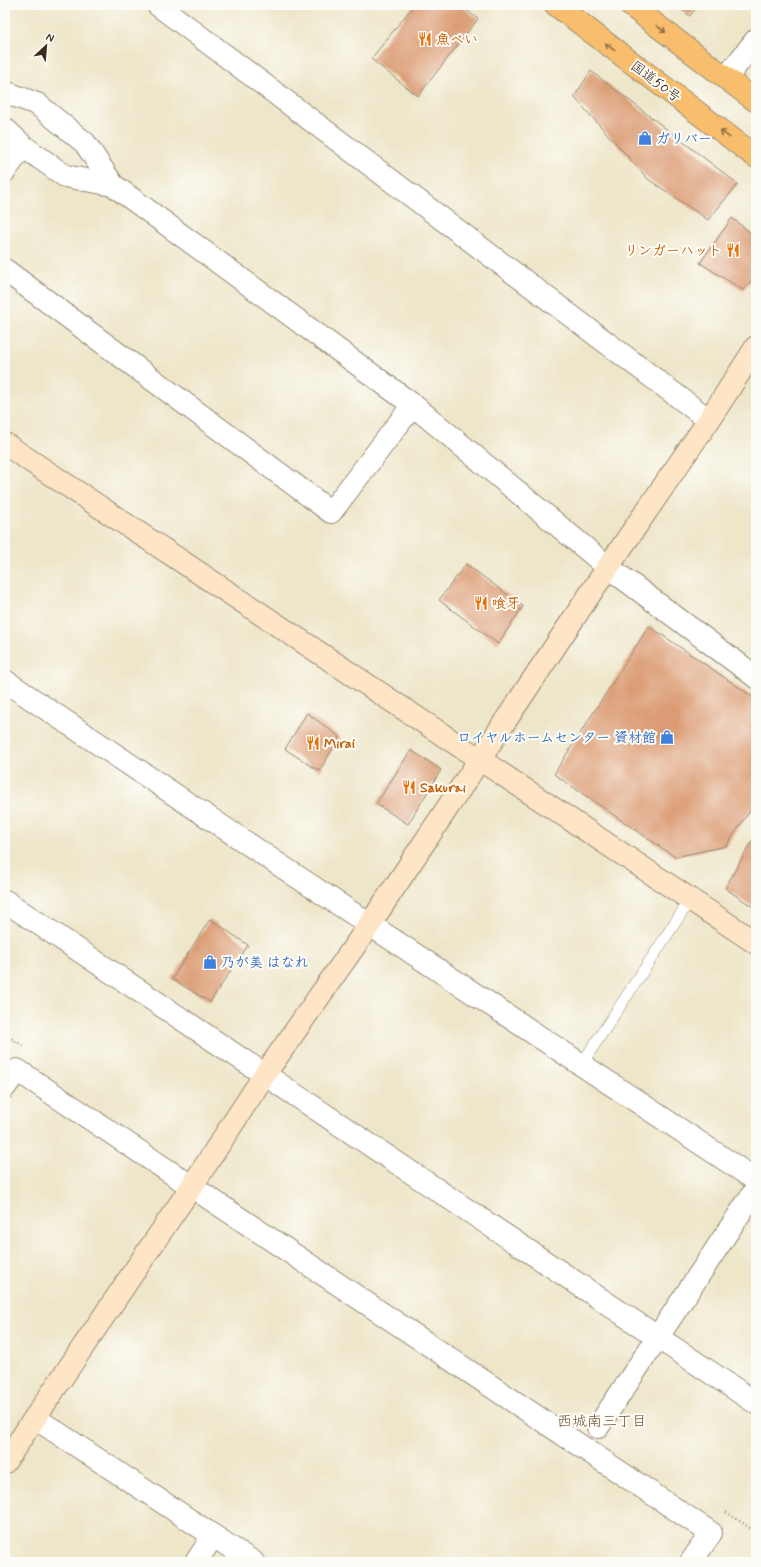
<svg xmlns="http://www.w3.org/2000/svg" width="761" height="1567" viewBox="0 0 761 1567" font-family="Mynerve,'Klee One',sans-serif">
<rect width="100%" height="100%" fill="#fdfcf7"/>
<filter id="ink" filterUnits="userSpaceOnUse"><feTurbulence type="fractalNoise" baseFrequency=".025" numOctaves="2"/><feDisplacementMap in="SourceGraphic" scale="8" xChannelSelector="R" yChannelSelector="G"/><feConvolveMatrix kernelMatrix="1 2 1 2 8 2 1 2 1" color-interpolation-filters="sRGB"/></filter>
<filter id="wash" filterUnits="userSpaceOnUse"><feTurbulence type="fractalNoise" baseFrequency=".012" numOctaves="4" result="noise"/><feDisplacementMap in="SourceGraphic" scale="16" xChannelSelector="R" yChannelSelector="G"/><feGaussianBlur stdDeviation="0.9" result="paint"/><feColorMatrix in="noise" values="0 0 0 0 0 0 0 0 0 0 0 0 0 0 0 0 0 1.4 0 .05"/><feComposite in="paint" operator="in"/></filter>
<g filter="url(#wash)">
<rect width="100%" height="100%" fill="#eee6c9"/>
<g id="blocks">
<g fill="#db9c74">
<polygon points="414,5 460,5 478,19 418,96 371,59"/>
<polygon points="675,5 698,5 690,16"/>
<polygon points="591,71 738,184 708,220 648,179 574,97"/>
<polygon points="732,218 756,237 756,275 743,290 700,263"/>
<polygon points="466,564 523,606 498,644 439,600"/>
<polygon points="649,626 756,699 756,802 726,846 675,857 554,774"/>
<polygon points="307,713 340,737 319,771 285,749"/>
<polygon points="411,750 441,770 408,824 376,804"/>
<polygon points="756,834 756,909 725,888"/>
<polygon points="210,919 248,945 210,1002 172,979"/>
</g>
</g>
</g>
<g filter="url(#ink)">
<use href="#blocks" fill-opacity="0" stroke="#948874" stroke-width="1"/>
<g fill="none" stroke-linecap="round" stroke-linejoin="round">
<defs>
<polyline id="lane" points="581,1065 690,900"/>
<g id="street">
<polyline points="158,5 709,420"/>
<polyline points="726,78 756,40"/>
<polyline points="5,92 37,104 85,143 113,185 413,405 608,567 756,677"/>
<polyline points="5,129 23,146 65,176 113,185"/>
<polyline points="5,171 23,146"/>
<polyline points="5,270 331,512 413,405"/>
<polyline points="5,681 278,864 756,1180"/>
<polyline points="5,901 756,1403"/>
<polyline points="5,1087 17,1070 711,1533 691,1562"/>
<polyline points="35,1418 253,1562"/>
<polyline points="598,1427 756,1189"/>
<polyline points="196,1562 213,1536"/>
</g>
<g id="secondary">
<polyline points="5,444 756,943"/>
<polyline points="5,1462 192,1186 265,1074 370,924 608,567 709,420 756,347"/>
</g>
<g id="highway">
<polyline points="556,5 756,157"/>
<polyline points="630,5 756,101"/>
</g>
</defs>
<use href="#lane" stroke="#948874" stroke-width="12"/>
<use href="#street" stroke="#948874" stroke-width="24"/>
<use href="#secondary" stroke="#948874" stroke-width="24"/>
<use href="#highway" stroke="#948874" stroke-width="24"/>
<g stroke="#948874" stroke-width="2.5" stroke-dasharray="1 3" stroke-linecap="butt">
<polyline points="5,1034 23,1046"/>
<polyline points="726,1512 756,1532"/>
</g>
<use href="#lane" stroke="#fff" stroke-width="11"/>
<use href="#street" stroke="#fff" stroke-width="22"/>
<use href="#secondary" stroke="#fde5c5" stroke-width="22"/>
<use href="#highway" stroke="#f9be6d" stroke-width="22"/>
</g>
<defs><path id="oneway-shaft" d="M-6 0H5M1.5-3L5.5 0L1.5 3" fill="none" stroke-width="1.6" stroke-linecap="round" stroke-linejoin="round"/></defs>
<g stroke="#906d42">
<use href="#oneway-shaft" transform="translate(661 29) rotate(37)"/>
<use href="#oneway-shaft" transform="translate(610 47) rotate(-143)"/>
<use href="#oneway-shaft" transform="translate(725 134) rotate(-143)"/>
</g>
</g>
<defs>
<symbol id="restaurant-bare" viewBox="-9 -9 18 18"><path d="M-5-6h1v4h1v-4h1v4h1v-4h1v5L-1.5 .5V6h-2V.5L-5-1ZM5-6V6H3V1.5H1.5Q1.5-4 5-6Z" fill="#e8710a" stroke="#fdfcf7" stroke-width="2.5" paint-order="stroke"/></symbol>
<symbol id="shop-bare" viewBox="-9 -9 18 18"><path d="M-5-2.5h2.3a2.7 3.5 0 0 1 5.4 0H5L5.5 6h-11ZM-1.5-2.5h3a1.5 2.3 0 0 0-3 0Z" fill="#3f7fe0" stroke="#fdfcf7" stroke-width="2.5" paint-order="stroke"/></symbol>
</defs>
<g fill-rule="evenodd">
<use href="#restaurant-bare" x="415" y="29" width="20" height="20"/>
<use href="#shop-bare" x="635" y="128" width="20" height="20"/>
<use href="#restaurant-bare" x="723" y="240" width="20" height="20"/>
<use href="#restaurant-bare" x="471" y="593" width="20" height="20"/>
<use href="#shop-bare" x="657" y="727" width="20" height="20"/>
<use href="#restaurant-bare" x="303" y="733" width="20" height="20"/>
<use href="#restaurant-bare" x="399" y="777" width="20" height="20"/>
<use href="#shop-bare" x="200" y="952" width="20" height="20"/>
</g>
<g text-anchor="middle" stroke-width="4" stroke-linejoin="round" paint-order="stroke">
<g font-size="14" font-weight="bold" fill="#c56008" stroke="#fdfcf7" text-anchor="start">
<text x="436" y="44">魚べい</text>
<text x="722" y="255" text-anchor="end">リンガーハット</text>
<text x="492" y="608">喰牙</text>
<text x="324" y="748">Mirai</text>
<text x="420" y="792">Sakurai</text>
</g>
<g font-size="14" fill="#3b2a1e" stroke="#fdfcf7">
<text transform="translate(656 81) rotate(37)" y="5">国道50号</text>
</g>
<g font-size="14" font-weight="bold" fill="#366cbe" stroke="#fdfcf7" text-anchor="start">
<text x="656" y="143">ガリバー</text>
<text x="656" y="742" text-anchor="end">ロイヤルホームセンター 資材館</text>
<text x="221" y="967">乃が美 はなれ</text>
</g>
<g font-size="15" fill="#73523c" stroke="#fdfcf7">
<text x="602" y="1426">西城南三丁目</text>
</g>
</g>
<rect width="761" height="1567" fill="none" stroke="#fdfcf7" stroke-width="20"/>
<g transform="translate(46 46) rotate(26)" stroke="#fdfcf7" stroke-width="3" paint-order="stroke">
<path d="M0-3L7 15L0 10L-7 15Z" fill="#3b2a1e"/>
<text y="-6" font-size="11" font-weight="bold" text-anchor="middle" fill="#3b2a1e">N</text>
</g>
</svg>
